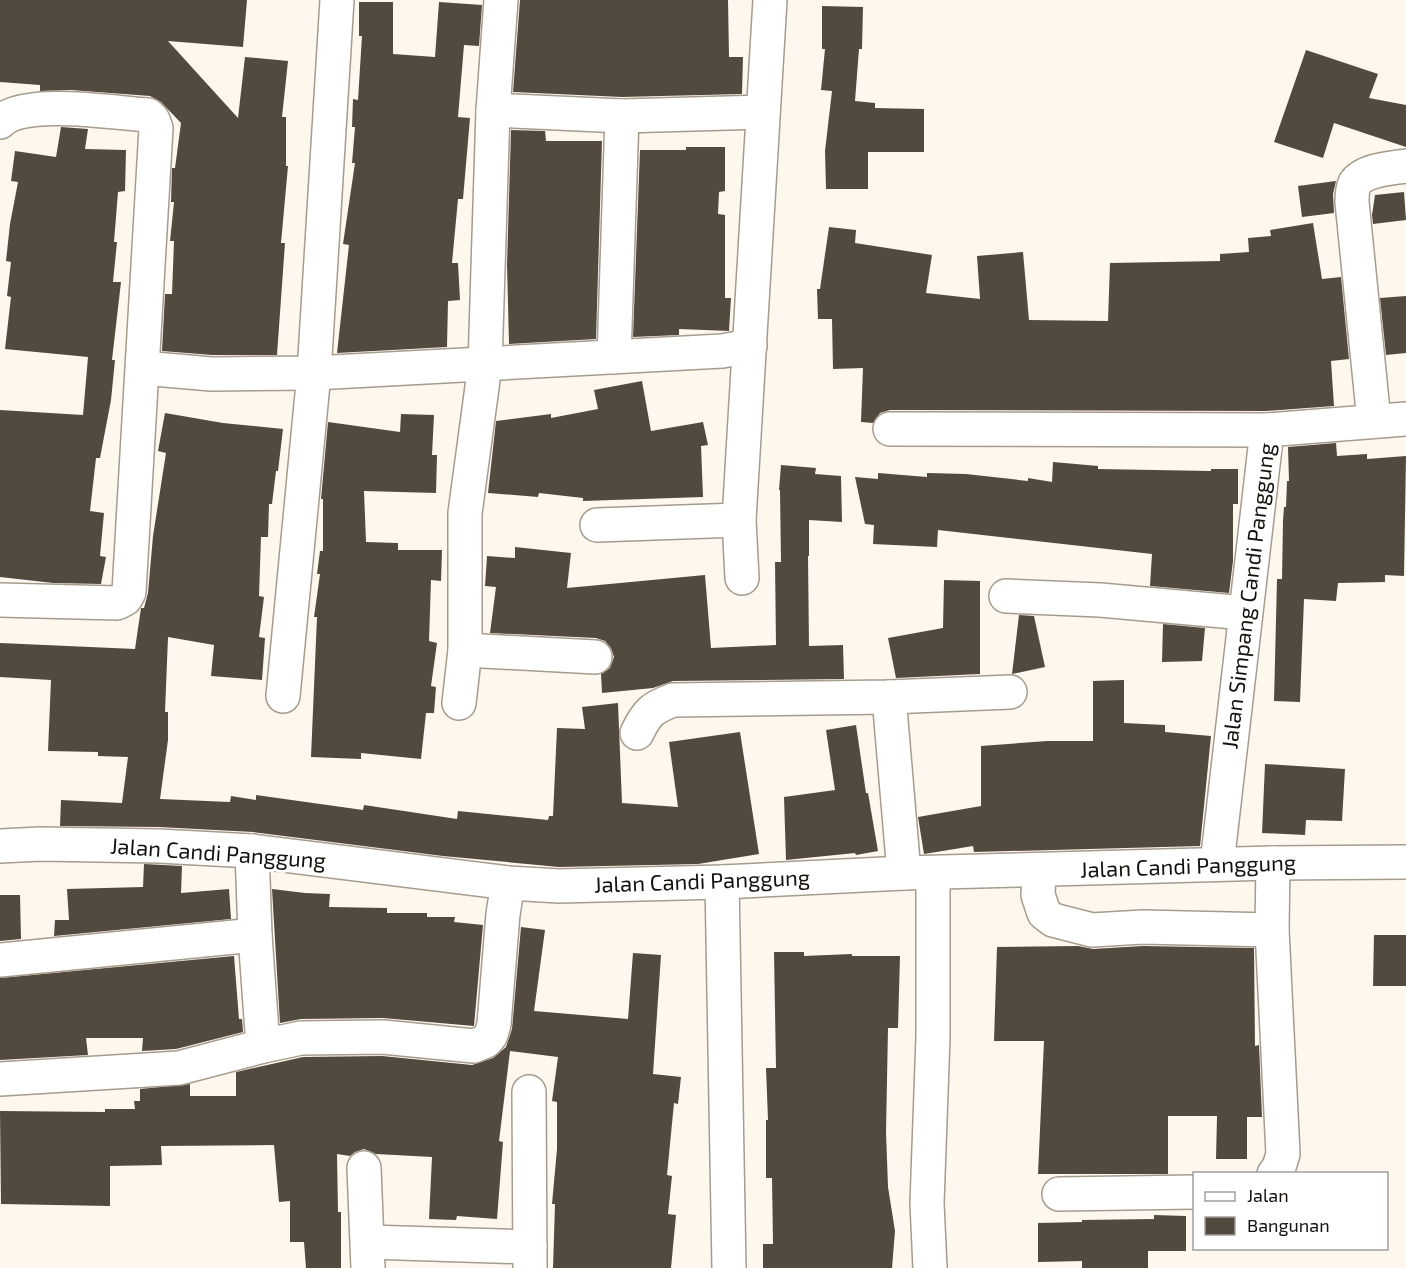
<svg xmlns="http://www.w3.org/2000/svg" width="1406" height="1268" viewBox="0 0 1406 1268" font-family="'Exo 2',sans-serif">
<rect width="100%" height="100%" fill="#fdf7ee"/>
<g fill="#524a3e">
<polygon points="0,0 247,0 243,47 168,41 238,118 245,57 288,61 282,117 286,117 286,166 288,166 281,243 285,243 277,355 212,355 162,351 165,294 172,294 174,241 170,241 174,202 171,202 172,168 175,168 181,123 161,102 150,96 71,90 40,91 40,85 0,82"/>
<polygon points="520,0 728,0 729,57 743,57 742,94 622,97 513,92"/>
<polygon points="359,2 393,2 393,54 435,57 439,2 482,5 479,46 464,45 458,117 470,118 463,199 458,199 452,263 458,263 460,300 448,301 447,347 337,353 349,245 343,244 355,163 352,163 355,127 352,127 353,99 358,100 362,36 359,36"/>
<polygon points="822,6 863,7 862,49 859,49 855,101 875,103 875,108 924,109 924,152 868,152 868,189 826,189 825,151 832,91 821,90 825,49 822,49"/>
<polygon points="1306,50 1378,74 1369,98 1406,105 1406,147 1334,123 1323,158 1274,142"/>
<polygon points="61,127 88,129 85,149 126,150 125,191 118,192 114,242 117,242 113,282 121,282 112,360 115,360 111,400 100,458 96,458 90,511 104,513 100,556 106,557 101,584 53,583 0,577 0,410 83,415 88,357 5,349 11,297 7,296 11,262 6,261 10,224 18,182 11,181 15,151 56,157"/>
<polygon points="511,130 545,131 546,141 602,141 596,339 509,344 507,265"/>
<polygon points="686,147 725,147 725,191 719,192 718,214 725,215 725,298 731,298 729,331 679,329 679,335 633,337 640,150 686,150"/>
<polygon points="1336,181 1333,194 1334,213 1302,217 1298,186"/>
<polygon points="1404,192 1406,220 1373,224 1372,215 1375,195"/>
<polygon points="1313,223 1322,279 1341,277 1349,359 1331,361 1334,406 1266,411 890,410 880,413 873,423 861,422 863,368 833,369 832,319 818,319 817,289 820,289 829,227 856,230 855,243 932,255 926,293 980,299 977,256 1023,252 1029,320 1108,321 1110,263 1220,261 1220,254 1249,252 1248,238 1271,236 1270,230"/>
<polygon points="1406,296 1406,353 1386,355 1380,298"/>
<polygon points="642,381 651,431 703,422 708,445 701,446 703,497 583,501 583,498 539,493 538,497 488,493 496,421 551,414 551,418 598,409 594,390"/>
<polygon points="165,413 223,423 283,429 278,471 276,471 272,504 269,504 268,537 261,537 259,596 264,597 259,637 265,638 262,680 211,676 214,645 168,637 165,712 168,712 168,740 160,799 230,802 231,796 256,800 256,795 363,810 364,805 457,819 458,811 548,820 549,816 553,816 557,728 585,729 582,707 618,703 622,803 678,807 669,742 740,732 759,854 698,864 559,867 443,856 253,832 159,827 60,826 61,800 122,803 128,757 98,756 98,752 48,751 51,680 0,677 0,643 135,649 141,608 144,608 148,593 153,536 166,453 158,451"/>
<polygon points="401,414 434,415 432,455 437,455 436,493 364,491 366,542 398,543 398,550 442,550 441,581 431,580 429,641 437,643 431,686 436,687 434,713 426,713 421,759 361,753 361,759 311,757 317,617 314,617 320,574 317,574 320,551 323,551 323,499 321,499 328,422 400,432"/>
<polygon points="1336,443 1337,456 1367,454 1367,459 1406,456 1404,576 1385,575 1385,582 1338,583 1336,601 1304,599 1300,702 1274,701 1277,579 1282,579 1283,521 1284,507 1286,507 1287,481 1289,481 1288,447"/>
<polygon points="1053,462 1098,466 1098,469 1211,471 1211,469 1238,469 1238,504 1233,504 1233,561 1229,593 1150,586 1152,554 938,530 937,547 873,544 874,525 865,524 855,477 878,479 878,473 927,477 927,473 966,474 1028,481 1028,478 1052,482"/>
<polygon points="781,465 816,468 815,474 841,476 842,522 809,520 809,556 808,556 809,646 843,645 844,679 673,681 653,688 602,693 601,674 610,668 614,657 611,648 605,641 596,638 490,633 496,587 485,586 487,556 515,558 515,547 571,553 567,588 705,575 711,648 776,645 775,562 781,562 780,490 779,490"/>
<polygon points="944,580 980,581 980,674 896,678 888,638 943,628"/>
<polygon points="1019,615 1034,616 1045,667 1012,674"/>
<polygon points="1163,624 1205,628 1202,661 1162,662"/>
<polygon points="1124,680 1124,723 1165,725 1165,732 1211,736 1200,846 974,852 973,846 924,854 918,817 981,806 981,746 1047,741 1093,741 1093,681"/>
<polygon points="856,725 866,793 868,793 878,851 856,855 855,853 786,860 784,797 835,790 826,730"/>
<polygon points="1265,764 1345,769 1342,821 1306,820 1305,835 1262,833"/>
<polygon points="144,864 182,866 181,893 229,889 231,919 54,936 55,920 69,920 67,889 143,887"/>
<polygon points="272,889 305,893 330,894 329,907 387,908 387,913 427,913 427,917 455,917 454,922 483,925 474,1026 383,1018 301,1019 280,1023"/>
<polygon points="0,895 20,895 21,939 0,941"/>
<polygon points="521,927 545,930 534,1011 628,1019 633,953 661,955 653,1074 681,1077 678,1104 674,1103 667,1175 672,1176 668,1214 676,1215 671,1268 553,1268 555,1204 552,1204 557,1149 557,1102 552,1101 558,1057 510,1051 499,1141 503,1142 497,1219 457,1216 456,1220 429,1219 432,1157 376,1154 364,1149 355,1152 350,1156 337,1154 338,1212 341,1212 341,1268 306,1268 304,1242 290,1242 290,1201 279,1202 274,1145 161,1146 162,1165 110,1166 110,1206 1,1204 0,1111 105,1112 105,1109 135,1109 134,1101 140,1101 140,1089 190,1084 190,1096 236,1096 236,1072 303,1057 382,1056 472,1065 493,1058 506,1047 512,1029"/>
<polygon points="1374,935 1406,935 1406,986 1373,986"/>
<polygon points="1078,946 1093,949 1143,946 1254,948 1255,1046 1259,1045 1262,1117 1247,1117 1247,1159 1216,1159 1217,1116 1168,1116 1168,1174 1038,1174 1044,1041 994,1041 997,947"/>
<polygon points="774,952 804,952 804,956 852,954 852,956 900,956 898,1028 888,1028 886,1132 888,1187 895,1231 892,1268 763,1268 763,1244 773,1244 772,1178 766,1178 766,1120 768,1120 766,1068 776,1068"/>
<polygon points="234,956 239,1019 242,1019 243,1032 176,1049 142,1051 143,1038 86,1038 88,1055 0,1060 0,978"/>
<polygon points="1154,1215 1186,1216 1186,1251 1148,1251 1148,1268 1082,1268 1082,1261 1038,1262 1038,1223 1082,1222 1082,1220 1154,1219"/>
</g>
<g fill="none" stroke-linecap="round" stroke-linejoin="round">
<defs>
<g id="minor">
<polyline points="493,110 622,116 763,112"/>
<path d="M0,122c24,-24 114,-9 148,-7l5,5 3,8 -27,464 -4,7 -8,4 -117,-3"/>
<polyline points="614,357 622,116"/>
<polyline points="143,368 211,374 314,373 722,351 750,346"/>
<path d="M1374,421l-22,-219c0,-6 0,-13 3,-19 9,-13 36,-15 51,-17"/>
<polyline points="890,429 1267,430"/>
<polyline points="597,525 739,520"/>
<polyline points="742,578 739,520 770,0"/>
<polyline points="1006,596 1100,600 1245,613"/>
<polyline points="465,650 595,657"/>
<polyline points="283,696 314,373 337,0"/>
<polyline points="889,697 904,873"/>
<polyline points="459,703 465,650 465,513 485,365 493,110 501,0"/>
<path d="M637,733c10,-21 15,-25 36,-33l216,-3 121,-5"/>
<polyline points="252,851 255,935 263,1046"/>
<polyline points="1273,863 1272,930 1283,1154 1279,1167 1274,1174"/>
<polyline points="1217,864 1267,430 1406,419"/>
<polyline points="1039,870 1038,895 1044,913 1053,920 1092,930 1143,927 1272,930"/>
<polyline points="722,882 729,1268"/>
<polyline points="0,960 255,935"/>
<polyline points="0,1079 179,1068 263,1046 301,1038 383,1037 474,1046 486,1041 491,1035 494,1024 503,914 508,883"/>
<polyline points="529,1092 530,1268"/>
<polyline points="364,1168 368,1268"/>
<polyline points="1059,1194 1194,1192"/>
<polyline points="368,1242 530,1247"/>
<polyline points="930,1268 927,1203 933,1037 933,873"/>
</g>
<polyline id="major" points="0,846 40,844 159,846 252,851 508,883 559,886 722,882 904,873 1273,863 1406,862"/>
</defs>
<use href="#minor" stroke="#a59c8d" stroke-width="36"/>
<use href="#major" stroke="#a59c8d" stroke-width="36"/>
<use href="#minor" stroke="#fff" stroke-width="33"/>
<use href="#major" stroke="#fff" stroke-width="33"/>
</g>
<g text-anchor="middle" stroke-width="6" stroke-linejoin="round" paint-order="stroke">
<g font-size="22" fill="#15120d" stroke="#fff">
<text transform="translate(1248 596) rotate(-83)" y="8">Jalan Simpang Candi Panggung</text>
<text transform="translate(218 853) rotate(4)" y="8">Jalan Candi Panggung</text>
<text transform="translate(1188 866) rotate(-2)" y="8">Jalan Candi Panggung</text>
<text transform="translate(702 881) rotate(-2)" y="8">Jalan Candi Panggung</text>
</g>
</g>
<rect x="1193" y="1172" width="195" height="78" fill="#ffffff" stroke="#a1a09e" stroke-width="1.5"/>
<rect x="1205" y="1192" width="30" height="9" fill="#ffffff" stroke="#a1a09e" stroke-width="1.5"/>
<text x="1247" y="1202" font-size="18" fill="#15120d">Jalan</text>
<rect x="1205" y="1217" width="30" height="18" fill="#524a3e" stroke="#a1a09e" stroke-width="1.5"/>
<text x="1247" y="1232" font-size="18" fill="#15120d">Bangunan</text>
</svg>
